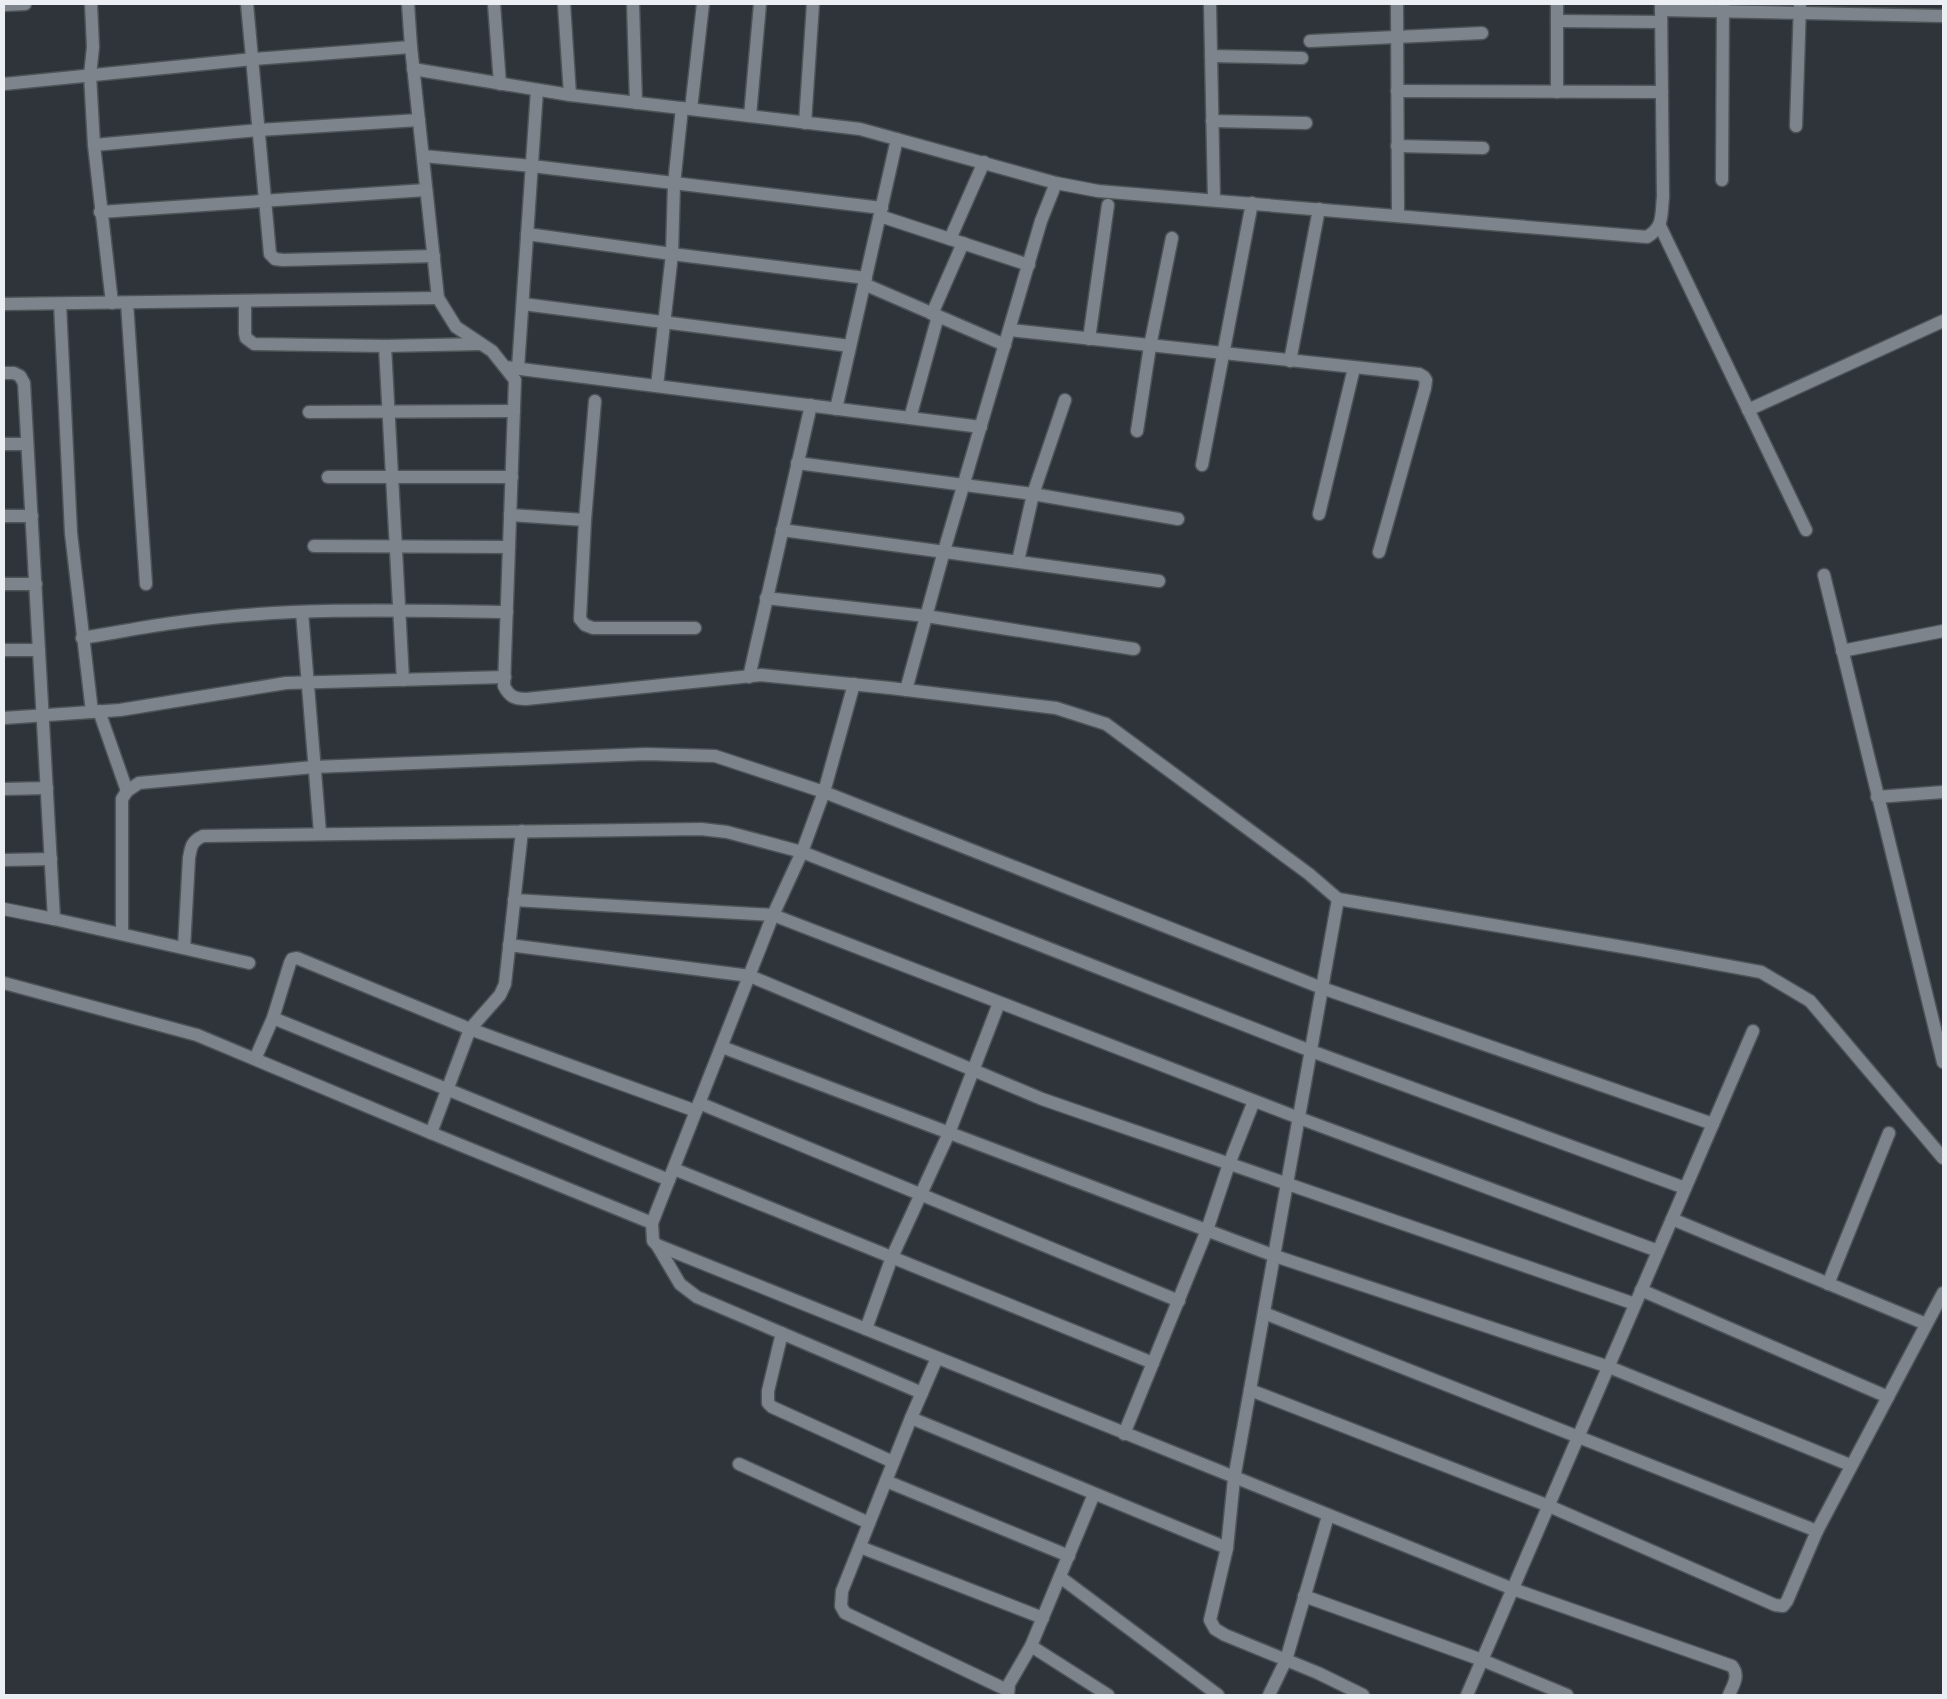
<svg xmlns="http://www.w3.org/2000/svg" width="1947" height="1699" viewBox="0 0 1947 1699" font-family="'Space Grotesk',sans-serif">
<rect width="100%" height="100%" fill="#2e343a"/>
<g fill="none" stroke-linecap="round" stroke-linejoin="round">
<defs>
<g id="minor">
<polyline points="91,4 93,47 90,75 94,145 112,303"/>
<polyline points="247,4 270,254 275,259 283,260 434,256"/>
<path d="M408,4l3,43 27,251 18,29 36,24 23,29 -11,306c5,10 10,13 22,13l235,-24 129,13 166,20 50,16 203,150 29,25 303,51 120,22 49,29 133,157"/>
<polyline points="494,4 500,84"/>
<polyline points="564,4 570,95"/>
<polyline points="633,4 636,103"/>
<polyline points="1210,4 1214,200"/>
<polyline points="1397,4 1398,216"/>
<polyline points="4,5 25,4"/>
<polyline points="1661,10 1943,16"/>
<polyline points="1557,21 1661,22"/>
<polyline points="1310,41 1482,33"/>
<polyline points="1211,56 1302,58"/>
<path d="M413,69l157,26 290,34 196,54 42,8 549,46c17,-10 14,-22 16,-40l-2,-193"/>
<polyline points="4,84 253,59 411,47"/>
<polyline points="1397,91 1662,92"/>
<polyline points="1557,92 1557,4"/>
<polyline points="691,109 703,4"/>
<polyline points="750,116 760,4"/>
<polyline points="1212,121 1306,123"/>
<polyline points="805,123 813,4"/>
<polyline points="1796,126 1800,4"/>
<polyline points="94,145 259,130 419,120"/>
<polyline points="1397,146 1483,148"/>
<polyline points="423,156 532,166 882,208"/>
<polyline points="1722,180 1723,4"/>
<polyline points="100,212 426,190"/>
<polyline points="880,216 1029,265"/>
<polyline points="1660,226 1806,530"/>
<polyline points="527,234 672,254 866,278"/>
<polyline points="950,239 984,162"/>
<polyline points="864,284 1005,345"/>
<polyline points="245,301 245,333 246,338 254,344 385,346 481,344"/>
<polyline points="127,303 146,584"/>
<polyline points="4,304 438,298"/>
<polyline points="60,304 71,533 92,712"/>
<polyline points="523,304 850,346"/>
<polyline points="932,314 963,243"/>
<polyline points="1010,330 1419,374 1424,377 1426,380 1425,388 1379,552"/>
<polyline points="1089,339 1108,205"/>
<polyline points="385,346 403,680"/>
<polyline points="1290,361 1319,209"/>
<polyline points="505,367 981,427"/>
<polyline points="518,368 537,90"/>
<polyline points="4,373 14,373 20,376 24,383 54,919"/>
<polyline points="657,386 672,254 674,184 682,108"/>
<polyline points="836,409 897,139"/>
<polyline points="1748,410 1943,321"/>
<polyline points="309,412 514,411"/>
<polyline points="910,418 938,316"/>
<polyline points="1137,431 1150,346 1172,238"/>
<polyline points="4,444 27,444"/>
<polyline points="797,463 1033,494 1178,519"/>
<polyline points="1202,465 1252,203"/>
<polyline points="328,477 512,477"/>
<polyline points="1319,514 1354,368"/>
<polyline points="510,515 585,520 580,619 585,625 593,628 695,628"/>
<polyline points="4,516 32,516"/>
<polyline points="585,520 595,401"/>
<polyline points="782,530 1159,581"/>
<polyline points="314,546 509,547"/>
<polyline points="1018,561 1033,494 1065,400"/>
<polyline points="1824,575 1943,1062"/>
<polyline points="4,584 36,584"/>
<polyline points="766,598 926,616 1134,649"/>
<polyline points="302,612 320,833"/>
<path d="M82,638c33,-5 65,-12 98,-16 108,-15 218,-12 327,-10"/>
<polyline points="4,650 39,650"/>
<polyline points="1842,651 1943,631"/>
<polyline points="749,677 811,405"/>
<path d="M854,684l-30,108 -22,60 -29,63 -121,308 1,18 4,4 856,344 219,77c8,10 1,19 -3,29"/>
<polyline points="906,690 944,551 1041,221 1056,183"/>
<polyline points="99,711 127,791"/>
<polyline points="4,718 120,710 286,683 505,677"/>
<polyline points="4,789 47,788"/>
<polyline points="1877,797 1943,792"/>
<polyline points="4,860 51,859"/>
<polyline points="1338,899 1234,1479 1227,1548 1210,1620 1215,1629 1225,1635 1318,1673 1363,1695"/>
<polyline points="514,900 773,915 1299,1118 1658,1251"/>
<polyline points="4,909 54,919 249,963"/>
<polyline points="122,934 122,799 127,791 139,783 314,767 646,754 715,756 824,792 1322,988 1713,1124"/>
<polyline points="509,945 750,976 1042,1099 1635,1304"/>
<path d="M184,948l5,-90c2,-12 3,-17 14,-22l498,-7 26,3 75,20 509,199 374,137"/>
<polyline points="4,983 197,1035 431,1133 652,1223"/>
<polyline points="273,1018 669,1180"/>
<polyline points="722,1047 1275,1256 1609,1367 1850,1465"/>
<polyline points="255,1059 273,1018 290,963 292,959 297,958 470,1029 696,1111"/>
<polyline points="699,1103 1179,1301"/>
<polyline points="431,1133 470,1029 500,995 505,984 522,831"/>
<polyline points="674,1169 1153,1363"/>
<polyline points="1672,1219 1926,1324"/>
<polyline points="657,1245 680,1284 697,1297 922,1393"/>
<polyline points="1828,1284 1889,1133"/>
<polyline points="1641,1290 1888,1397"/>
<polyline points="1264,1313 1817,1531"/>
<polyline points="866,1329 892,1257 949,1133 999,1003"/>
<polyline points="782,1333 768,1391 768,1403 772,1407 893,1462"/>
<polyline points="937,1358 911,1418 842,1591 841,1606 845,1613 1007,1690"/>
<polyline points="1250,1390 1549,1506 1775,1605 1783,1606 1787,1601 1817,1531 1943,1293"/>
<polyline points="911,1418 1227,1548"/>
<polyline points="1124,1434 1207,1230 1229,1164 1254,1101"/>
<polyline points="739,1464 869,1523"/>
<polyline points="886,1481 1069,1556"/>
<polyline points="860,1547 1043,1618"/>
<polyline points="1060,1577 1218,1695"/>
<polyline points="1304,1596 1482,1660 1567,1695"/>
<polyline points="1031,1646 1108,1695"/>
<polyline points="1008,1695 1009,1684 1031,1646 1094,1494"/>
<polyline points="1269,1695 1286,1660 1328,1516"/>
<polyline points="1467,1695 1753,1031"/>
</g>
</defs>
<use href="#minor" stroke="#4d5357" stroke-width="15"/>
<use href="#minor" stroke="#7d848b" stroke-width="12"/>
</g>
<rect width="1947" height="1699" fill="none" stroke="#ebeef2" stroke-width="10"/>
</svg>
